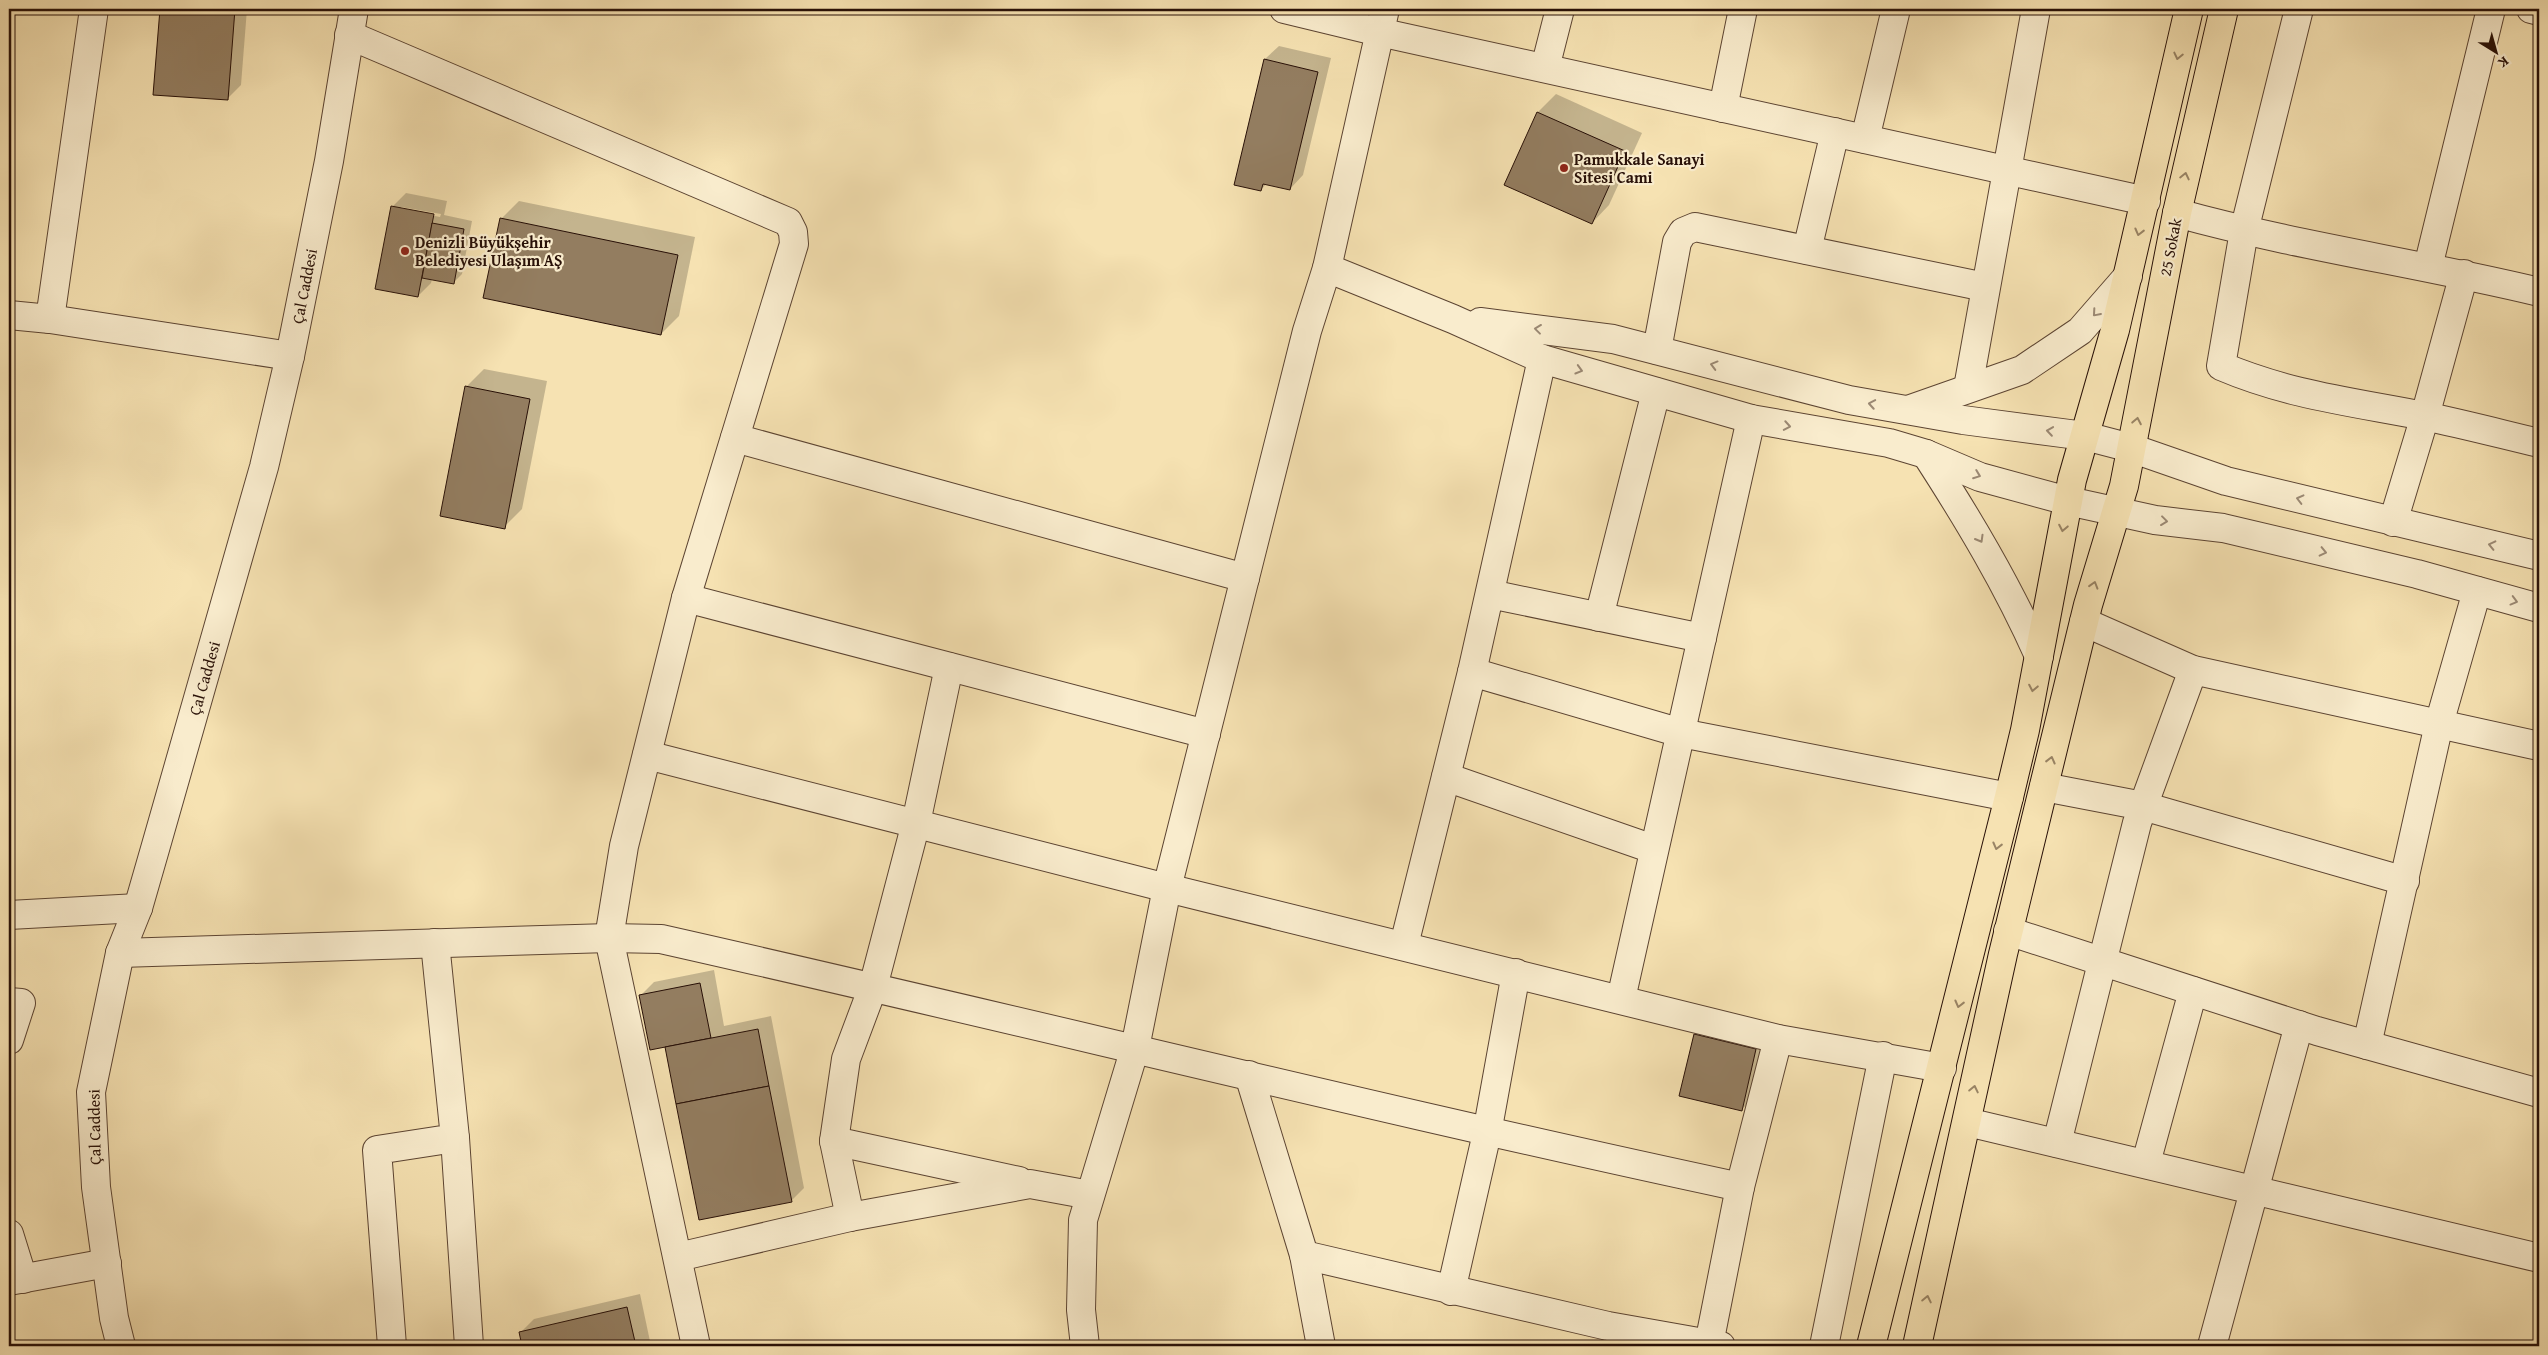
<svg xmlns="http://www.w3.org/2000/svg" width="2548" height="1355" viewBox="0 0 2548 1355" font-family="'Gentium Book Plus',serif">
<rect width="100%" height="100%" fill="#f6e2b2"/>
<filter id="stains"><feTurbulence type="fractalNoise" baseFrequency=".004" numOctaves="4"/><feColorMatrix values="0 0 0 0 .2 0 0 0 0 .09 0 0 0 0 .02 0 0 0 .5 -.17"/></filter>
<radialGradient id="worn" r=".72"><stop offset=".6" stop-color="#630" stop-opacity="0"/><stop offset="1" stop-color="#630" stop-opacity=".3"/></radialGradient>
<g fill="#0003" fill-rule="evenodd">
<polygon points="161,9 247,9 241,85 227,99 155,94"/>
<polygon points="1279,46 1331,58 1303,175 1290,189 1267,183 1261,190 1265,59"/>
<polygon points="1556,94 1642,133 1609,205 1592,223 1538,112"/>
<path d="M406,193l41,8 -3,14 28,6 -10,53 -9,9 -21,-4 -1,4 -13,13 -26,-89zM401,207l40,7 -1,3 -39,-8z"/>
<polygon points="519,201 695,237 679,316 661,334 501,219"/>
<polygon points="484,369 547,381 522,509 504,527 466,387"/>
<polygon points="714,970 724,1026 771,1016 804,1188 791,1201 666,1046 641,995 654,982"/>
<polygon points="1708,1022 1769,1036 1755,1097 1741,1110 1695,1035"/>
<polygon points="640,1294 651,1346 523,1346 520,1333 534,1319"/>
</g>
<g fill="#937d60" stroke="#281007">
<polygon points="160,9 235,9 228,100 153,95"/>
<polygon points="1264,59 1318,72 1290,190 1263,184 1261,191 1234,185"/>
<polygon points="1537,112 1625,151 1592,224 1504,185"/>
<polygon points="391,206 434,214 418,297 375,289"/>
<polygon points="500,218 678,255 661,335 483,298"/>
<polygon points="432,223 464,229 454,284 422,278"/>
<polygon points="465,386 530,399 505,529 440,516"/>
<polygon points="700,983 711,1038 650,1050 639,995"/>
<polygon points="758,1029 769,1086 676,1104 665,1047"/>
<polygon points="1694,1034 1756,1049 1742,1111 1679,1096"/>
<polygon points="769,1086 792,1202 699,1220 676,1104"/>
<polygon points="627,1307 636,1346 522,1346 519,1332"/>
</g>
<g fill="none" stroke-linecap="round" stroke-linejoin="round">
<defs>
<g id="minor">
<polyline points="1284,9 1379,32 2146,201"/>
<path d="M2299,9l-55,222 -23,135c68,29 132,36 203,50 39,8 77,18 115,27"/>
<polyline points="2531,9 2539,11"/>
<polyline points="349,35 788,222 793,232 794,244 686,598 624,846 609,938 696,1346"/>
<polyline points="1545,68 1560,9"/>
<polyline points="1723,108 1743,9"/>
<polyline points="1865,139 1896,9"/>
<path d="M2177,213c119,33 242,50 362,79"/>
<polyline points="1807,250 1835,132"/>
<polyline points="2428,267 2491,9"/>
<polyline points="1327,268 1453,319 1542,359 1751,419 1889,443 1926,454 1980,477 2068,501 2155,520 2223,528 2417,574 2539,608"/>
<polyline points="9,315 50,319 290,356"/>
<polyline points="50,319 94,9"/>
<polyline points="1480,322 1613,339 1849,400 1963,420 2085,436 2131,448 2226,481 2539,556"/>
<polyline points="1657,350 1677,242 1683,232 1695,227 1985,287"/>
<polyline points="1968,388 2036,9"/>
<polyline points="1908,410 2022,370 2080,331 2128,276"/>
<polyline points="735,438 1245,578"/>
<path d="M1926,454c42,65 81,130 113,202"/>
<polyline points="2393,522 2425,416 2464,274"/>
<polyline points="1490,594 1702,638"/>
<polyline points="686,598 1206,734"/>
<polyline points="1599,617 1656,392"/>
<polyline points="2084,622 2193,670 2539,746"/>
<polyline points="1472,672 1681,733 2009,797"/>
<polyline points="647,755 1167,888 1778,1039 1942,1068"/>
<polyline points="1446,777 1653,849"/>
<polyline points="2044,787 2143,806 2405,881"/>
<polyline points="9,915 138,908"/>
<polyline points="2008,931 2317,1031 2539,1093"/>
<polyline points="1404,945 1472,672 1542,359"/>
<path d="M120,953l489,-15 52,1c360,81 718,171 1079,248"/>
<polyline points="1621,999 1751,419"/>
<polyline points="9,1002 21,1003 9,1040"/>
<polyline points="2367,1045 2439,724 2477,591"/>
<polyline points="1249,1075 1304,1255 1321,1346"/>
<polyline points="1967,1122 2539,1258"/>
<polyline points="455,1138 469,1346"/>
<polyline points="834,1141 1019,1181"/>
<polyline points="2057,1143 2137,823 2193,670"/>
<polyline points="2146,1163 2193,991"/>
<polyline points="850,1217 834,1141 846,1059 873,987 916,823 949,667"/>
<polyline points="9,1234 23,1279"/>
<polyline points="1304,1255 1608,1326 1721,1346"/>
<polyline points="678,1257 850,1217 1030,1184 1090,1195"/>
<polyline points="9,1281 107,1263"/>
<polyline points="1451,1291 1487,1133 1516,973"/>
<polyline points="1709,1344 1740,1187 1778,1039"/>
<polyline points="121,1346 114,1318 96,1187 91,1092 120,953 138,908 155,849 264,467 290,356 329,161 354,9"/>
<polyline points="392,1346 377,1150 455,1138 435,943"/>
<polyline points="1085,1346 1081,1310 1083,1220 1135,1048 1167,888 1307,331 1327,268 1385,9"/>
<polyline points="1824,1346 1883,1056"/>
<polyline points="2212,1346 2299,1025"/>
</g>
<g id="major">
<polyline points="1871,1346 2009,797 2025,730 2072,480 2115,330 2189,9"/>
<polyline points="1917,1346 2003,954 2088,605 2124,486 2177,213 2224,9"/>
</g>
</defs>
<use href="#minor" stroke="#5c4432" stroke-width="30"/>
<use href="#major" stroke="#281007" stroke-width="30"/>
<use href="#minor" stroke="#f9eccd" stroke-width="28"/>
<use href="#major" stroke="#f6e2b2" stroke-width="28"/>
</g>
<defs><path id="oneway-chevron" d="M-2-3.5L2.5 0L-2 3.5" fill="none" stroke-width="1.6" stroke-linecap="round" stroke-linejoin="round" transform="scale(1.25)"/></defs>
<g stroke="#998465">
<use href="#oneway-chevron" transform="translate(2178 56) rotate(103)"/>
<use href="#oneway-chevron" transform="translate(2185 176) rotate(-77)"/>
<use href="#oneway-chevron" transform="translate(2139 232) rotate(104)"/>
<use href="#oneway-chevron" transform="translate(2137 421) rotate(-79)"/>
<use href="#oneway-chevron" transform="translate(2063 528) rotate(101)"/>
<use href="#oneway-chevron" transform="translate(2094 585) rotate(-73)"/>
<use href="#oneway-chevron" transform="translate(2033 688) rotate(101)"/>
<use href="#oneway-chevron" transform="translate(2051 760) rotate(-76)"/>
<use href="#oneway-chevron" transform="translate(1997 846) rotate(104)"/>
<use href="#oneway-chevron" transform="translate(1959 1004) rotate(104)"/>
<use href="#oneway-chevron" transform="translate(1974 1089) rotate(-78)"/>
<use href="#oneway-chevron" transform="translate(1927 1299) rotate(-78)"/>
</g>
<g stroke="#9b8974">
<use href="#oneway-chevron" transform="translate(2096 313) rotate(131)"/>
<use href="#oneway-chevron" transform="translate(1538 329) rotate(-173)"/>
<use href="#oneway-chevron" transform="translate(1714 365) rotate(-165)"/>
<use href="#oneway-chevron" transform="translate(1579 370) rotate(16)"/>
<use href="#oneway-chevron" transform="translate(1872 404) rotate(-170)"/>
<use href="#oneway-chevron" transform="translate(1787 426) rotate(10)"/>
<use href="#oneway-chevron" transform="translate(2050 431) rotate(-172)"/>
<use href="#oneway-chevron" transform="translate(1977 475) rotate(21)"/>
<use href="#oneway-chevron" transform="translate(2300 499) rotate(-166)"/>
<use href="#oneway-chevron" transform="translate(2164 521) rotate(7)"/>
<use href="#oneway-chevron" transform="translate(1980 539) rotate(60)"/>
<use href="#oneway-chevron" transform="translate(2492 545) rotate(-167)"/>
<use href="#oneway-chevron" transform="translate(2323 552) rotate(13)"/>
<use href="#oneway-chevron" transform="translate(2514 601) rotate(15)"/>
</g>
<g fill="#8f2418" stroke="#f9eccd" stroke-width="2">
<circle cx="1564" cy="168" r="5"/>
<circle cx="405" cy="251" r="5"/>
</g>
<g text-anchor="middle" stroke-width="4.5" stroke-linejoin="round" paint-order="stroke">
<g font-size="16" font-weight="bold" fill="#281007" stroke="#f9eccd" text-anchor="start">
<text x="1574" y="165">Pamukkale Sanayi<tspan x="1574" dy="18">Sitesi Cami</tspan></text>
<text x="415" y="248">Denizli Büyükşehir<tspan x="415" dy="18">Belediyesi Ulaşım AŞ</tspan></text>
</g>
<g font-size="16" fill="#281007" stroke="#f9eccd">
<text transform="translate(2170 247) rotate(-79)" y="6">25 Sokak</text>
<text transform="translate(304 286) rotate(-79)" y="6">Çal Caddesi</text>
<text transform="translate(204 678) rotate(-74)" y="6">Çal Caddesi</text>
<text transform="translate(94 1127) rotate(-91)" y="6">Çal Caddesi</text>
</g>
</g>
<rect width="2548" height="1355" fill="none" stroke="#f6e2b2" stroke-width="30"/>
<rect x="10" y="10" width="2528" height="1335" fill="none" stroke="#281007" stroke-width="2.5"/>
<rect x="15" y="15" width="2518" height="1325" fill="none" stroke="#281007"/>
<g transform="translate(2496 52) rotate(143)" stroke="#f9eccd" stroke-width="4" paint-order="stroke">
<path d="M0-4L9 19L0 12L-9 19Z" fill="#281007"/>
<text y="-8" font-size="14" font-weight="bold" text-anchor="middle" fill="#281007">K</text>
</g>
<rect width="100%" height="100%" filter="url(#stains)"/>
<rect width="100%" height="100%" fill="url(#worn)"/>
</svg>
